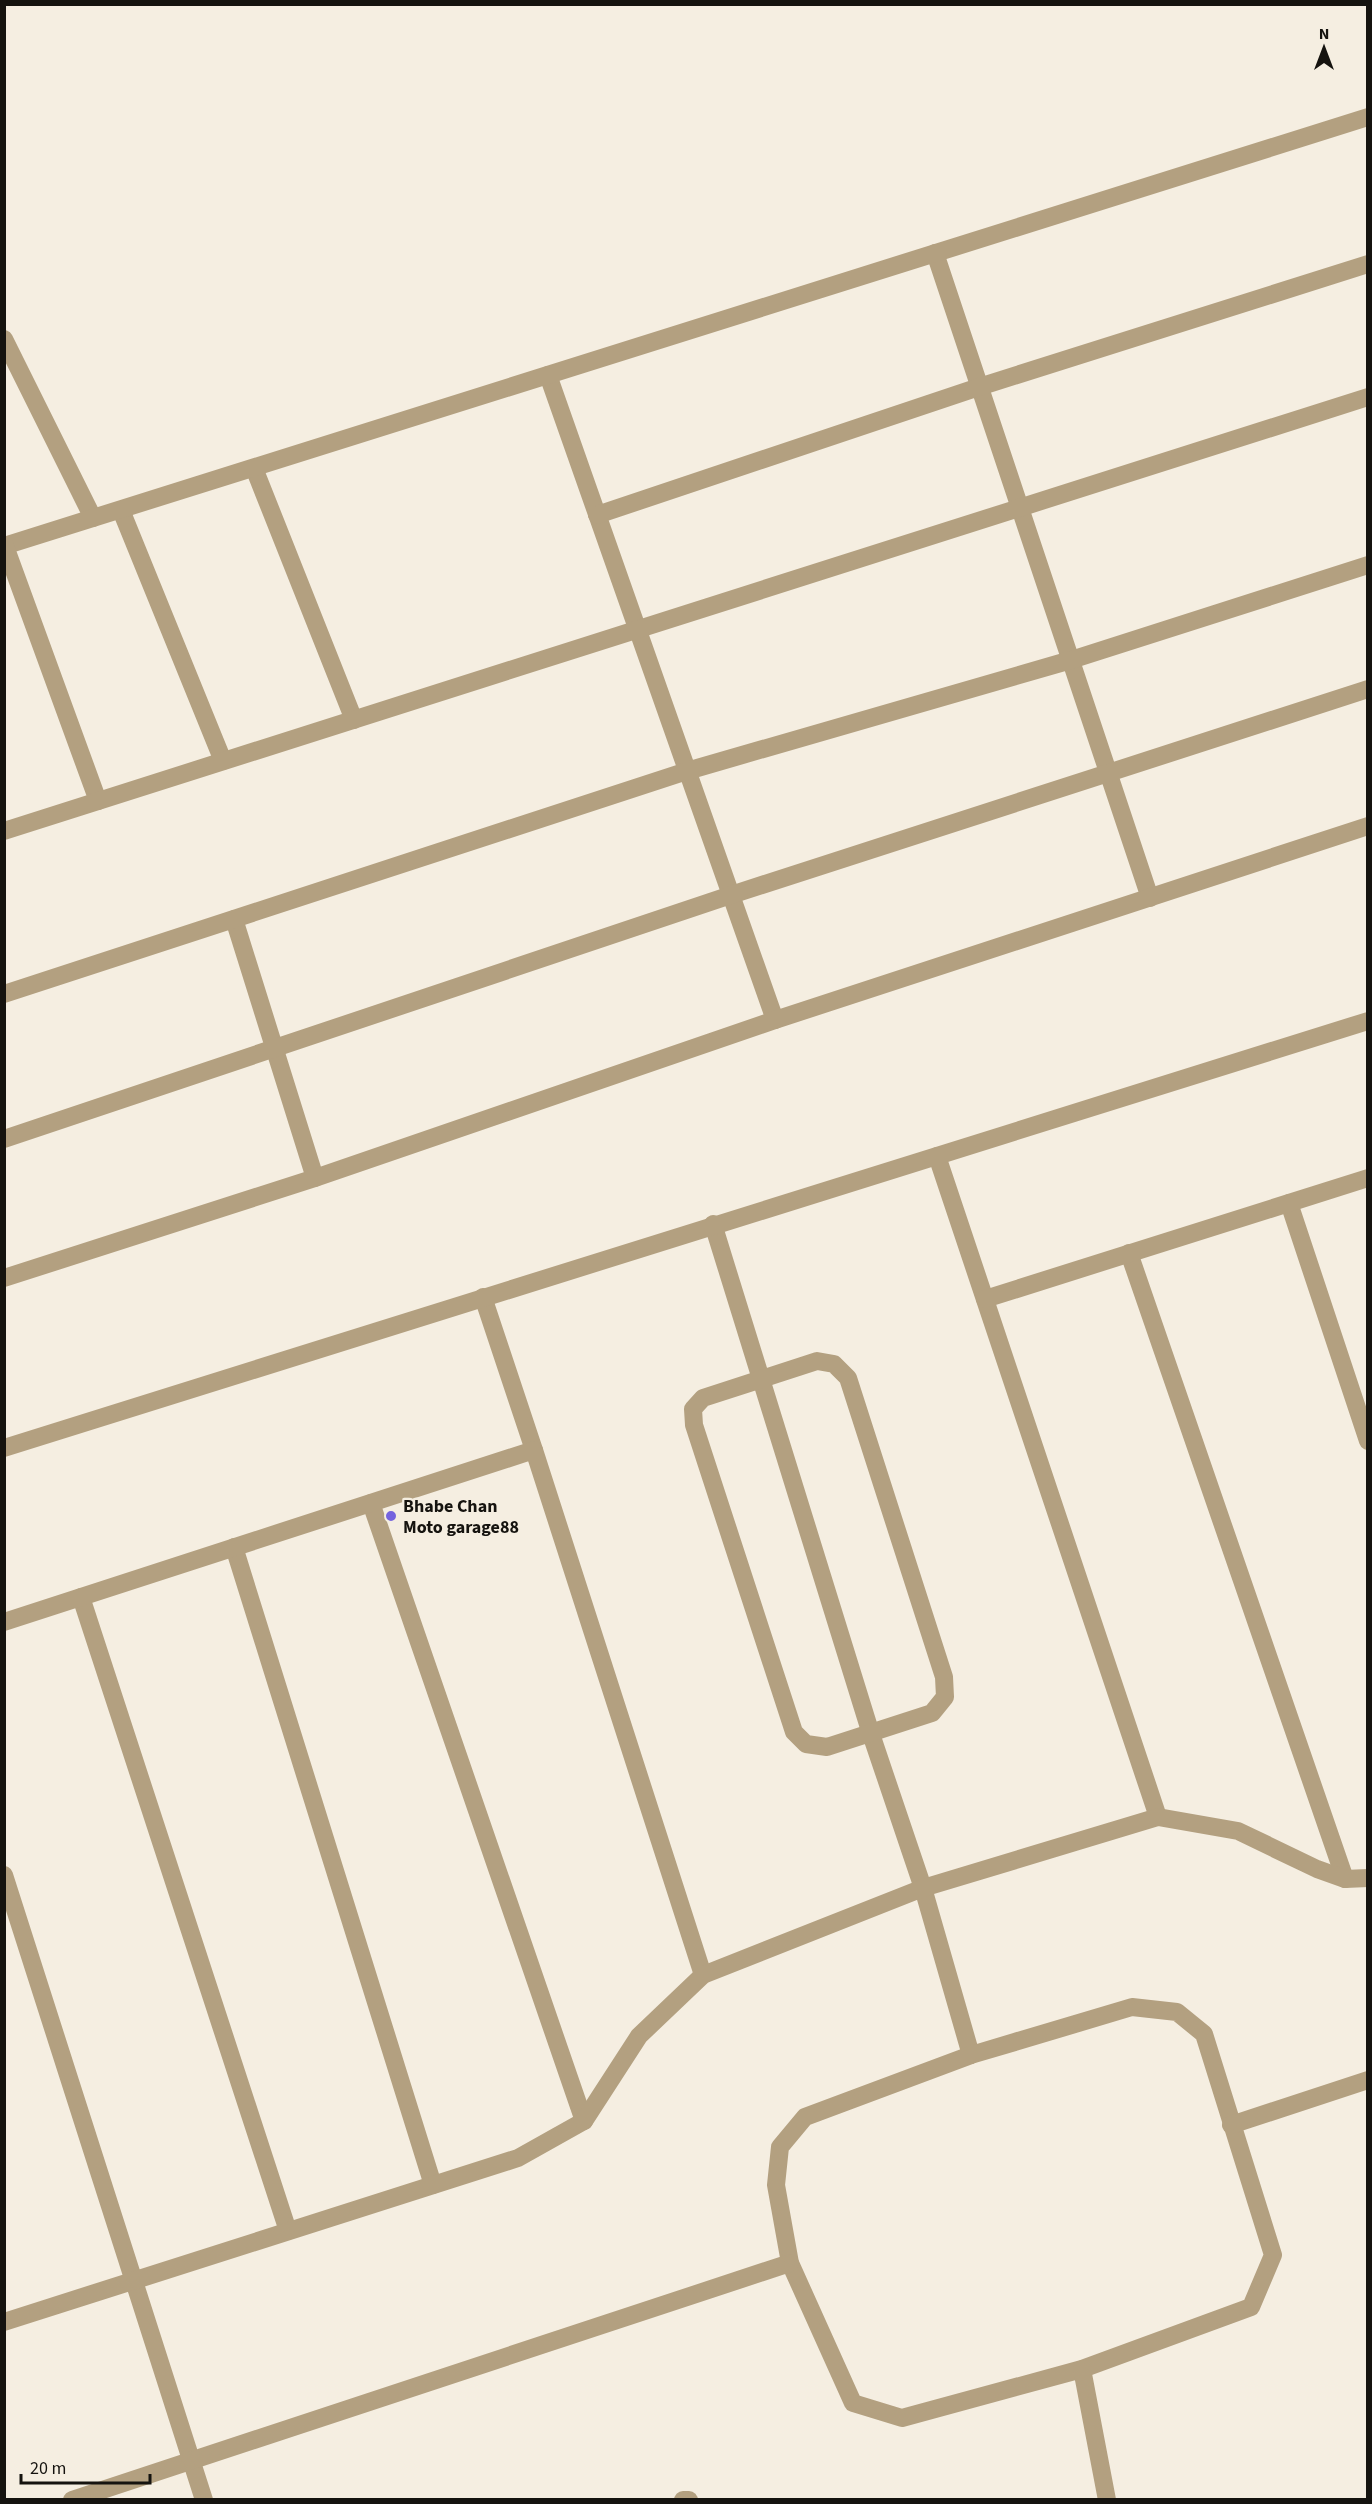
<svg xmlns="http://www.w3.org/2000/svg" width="1372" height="2504" viewBox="0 0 1372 2504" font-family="'Source Sans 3',sans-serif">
<rect width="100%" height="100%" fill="#f5eee1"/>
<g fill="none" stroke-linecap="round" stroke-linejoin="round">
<g stroke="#b3a080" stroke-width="18">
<polyline points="935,253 1150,898"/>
<polyline points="4,339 93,518"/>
<polyline points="548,375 775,1020"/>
<polyline points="254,468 354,720"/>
<polyline points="121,510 223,761"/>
<polyline points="597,515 979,387 1368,264"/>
<polyline points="4,546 1368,117"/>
<polyline points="5,546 98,801"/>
<polyline points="4,831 1368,397"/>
<polyline points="234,919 315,1178"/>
<polyline points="4,994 687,771 1071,660 1368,565"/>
<polyline points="4,1139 731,895 1368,689"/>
<polyline points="937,1156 1158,1817"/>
<polyline points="1289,1203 1368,1441"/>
<polyline points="713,1224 871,1734 923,1888 971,2055"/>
<polyline points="1129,1253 1345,1879"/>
<polyline points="4,1278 315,1178 775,1020 1368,826"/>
<polyline points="483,1297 534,1450"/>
<polyline points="985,1299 1368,1178"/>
<polygon points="817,1361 834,1364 848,1378 944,1677 945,1697 932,1713 827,1747 806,1744 794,1732 694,1425 693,1409 703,1398"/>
<polyline points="4,1448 1368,1021"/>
<polyline points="371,1503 584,2121"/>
<polyline points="234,1547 433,2185"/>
<polyline points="81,1597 288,2231"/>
<polyline points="4,1622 534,1450 703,1975"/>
<polyline points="4,1875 204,2500"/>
<polygon points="1132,2007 1177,2012 1204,2034 1273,2255 1251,2307 1082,2369 902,2418 853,2403 790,2263 776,2185 780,2147 805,2117 971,2055"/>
<polyline points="1231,2125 1368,2080"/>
<polyline points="4,2322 518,2158 584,2121 639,2036 703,1975 923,1888 1158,1817 1238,1831 1317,1869 1345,1879 1368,1878"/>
<polyline points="1082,2369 1107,2500"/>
<polyline points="72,2500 790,2263"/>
<polyline points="683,2500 689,2500"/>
</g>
</g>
<circle fill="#7463de" stroke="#f5eee1" stroke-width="2" cx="391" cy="1516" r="6"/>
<g text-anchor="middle" stroke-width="4.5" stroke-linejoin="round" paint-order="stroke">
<g font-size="18" font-weight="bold" fill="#15130f" stroke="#f5eee1" text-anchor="start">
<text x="403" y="1512">Bhabe Chan<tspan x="403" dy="21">Moto garage88</tspan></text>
</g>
</g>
<rect width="1372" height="2504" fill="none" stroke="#15130f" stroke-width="12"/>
<g transform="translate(1324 48)" stroke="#f5eee1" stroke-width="4.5" paint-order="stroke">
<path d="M0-4.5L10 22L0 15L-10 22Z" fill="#15130f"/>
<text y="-9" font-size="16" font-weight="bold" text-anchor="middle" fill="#15130f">N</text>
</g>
<path d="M21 2474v9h129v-9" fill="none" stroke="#15130f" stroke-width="3"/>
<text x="30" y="2474" font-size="18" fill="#15130f" stroke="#f5eee1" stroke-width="4.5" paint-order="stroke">20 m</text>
</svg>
